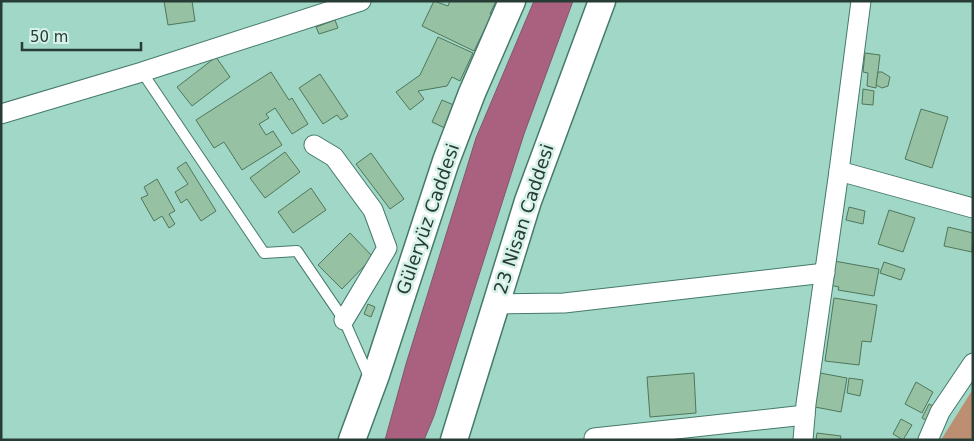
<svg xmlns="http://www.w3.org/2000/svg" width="974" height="441" viewBox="0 0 974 441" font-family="'DejaVu Sans',sans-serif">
<rect width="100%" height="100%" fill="#a0d7c6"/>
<polygon fill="#bd8f72" points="973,389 973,440 941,440"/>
<polygon fill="#aa6180" stroke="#82566a" points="534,1 573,1 524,134 434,416 424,440 385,440 406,364 476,138"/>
<g fill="#97c1a3" stroke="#4f775b">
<polygon points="164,1 192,1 195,21 168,25"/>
<polygon points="434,1 448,6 450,1 496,1 490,14 492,15 474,51 422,26"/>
<polygon points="335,20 338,28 319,34 316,27"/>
<polygon points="438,37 473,53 460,81 452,77 447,86 418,91 424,99 410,110 396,92 420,75"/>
<polygon points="865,53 880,55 876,88 867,86 868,73 863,72"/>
<polygon points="216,57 230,77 192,106 177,87"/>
<polygon points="271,72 289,100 292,98 308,124 292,134 275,108 266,114 269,118 259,124 266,135 273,131 282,145 242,170 224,142 214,148 196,120"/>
<polygon points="878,72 882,72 890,77 888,86 882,88 876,85"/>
<polygon points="320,74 348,116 341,120 337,115 323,124 299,88"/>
<polygon points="863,89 874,91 873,105 862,104"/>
<polygon points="442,100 456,106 445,128 432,122"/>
<polygon points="921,109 948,117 932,168 905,159"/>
<polygon points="285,152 300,172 265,198 250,178"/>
<polygon points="371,153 404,199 390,209 356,164"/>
<polygon points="186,162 216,211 201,221 187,199 181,203 175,192 188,184 177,168"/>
<polygon points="157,179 175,211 169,214 175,224 169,228 162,216 154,221 141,198 148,195 144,187"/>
<polygon points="311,188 326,210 293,233 278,212"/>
<polygon points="849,207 865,211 863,224 846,220"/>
<polygon points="889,210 915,218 903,252 878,244"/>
<polygon points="948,227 973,233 972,252 944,246"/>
<polygon points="350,233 373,257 342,289 318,265"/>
<polygon points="834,261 879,269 874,296 838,290 839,287 830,285"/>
<polygon points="884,262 905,269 901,280 880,273"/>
<polygon points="834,298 877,305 871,342 862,341 859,365 825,361"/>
<polygon points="368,304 375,307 371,317 364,314"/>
<polygon points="694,373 696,413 650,417 647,377"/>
<polygon points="820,373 847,378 841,412 815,407"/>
<polygon points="849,378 863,380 860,396 847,393"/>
<polygon points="916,382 933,392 922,413 905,404"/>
<polygon points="929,404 935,407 928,421 922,418"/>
<polygon points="901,419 912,425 903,440 893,434"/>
<polygon points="817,433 841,436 840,440 816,440"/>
</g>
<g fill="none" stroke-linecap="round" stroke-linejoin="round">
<defs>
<polyline id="lane" points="142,72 264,253 297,251 344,320 370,379"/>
<g id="street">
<polyline points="1,114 142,72 361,1"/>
<polyline points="314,145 334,157 373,210 387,248 344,320"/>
<polyline points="839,171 973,208"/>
<polyline points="496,304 564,303 825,273"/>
<polyline points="594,440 594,438 805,415"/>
<polyline points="803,440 806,404 839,171 861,1"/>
<polyline points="928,440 940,412 973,363"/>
</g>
<g id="secondary">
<polyline points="352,440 376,375 446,161 472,93 512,1"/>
<polyline points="454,440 528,201 602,1"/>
</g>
</defs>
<use href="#lane" stroke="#457a6b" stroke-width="12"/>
<use href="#street" stroke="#457a6b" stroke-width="21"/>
<use href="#secondary" stroke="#457a6b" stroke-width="29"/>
<use href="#lane" stroke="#fff" stroke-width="10"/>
<use href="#street" stroke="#fff" stroke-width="19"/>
<use href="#secondary" stroke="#fff" stroke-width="26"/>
</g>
<g text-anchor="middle" stroke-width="5" stroke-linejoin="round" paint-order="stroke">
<g font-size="18" fill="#263c35" stroke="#d6f2e8">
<text transform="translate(428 219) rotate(-71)" y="6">Güleryüz Caddesi</text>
<text transform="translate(524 219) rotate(-72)" y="6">23 Nisan Caddesi</text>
</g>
</g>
<rect width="974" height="441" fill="none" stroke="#263c35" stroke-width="5"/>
<path d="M22 42v8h119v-8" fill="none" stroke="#263c35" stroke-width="2.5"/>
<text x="30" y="42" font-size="15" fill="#263c35" stroke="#d6f2e8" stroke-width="4" paint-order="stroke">50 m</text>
</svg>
